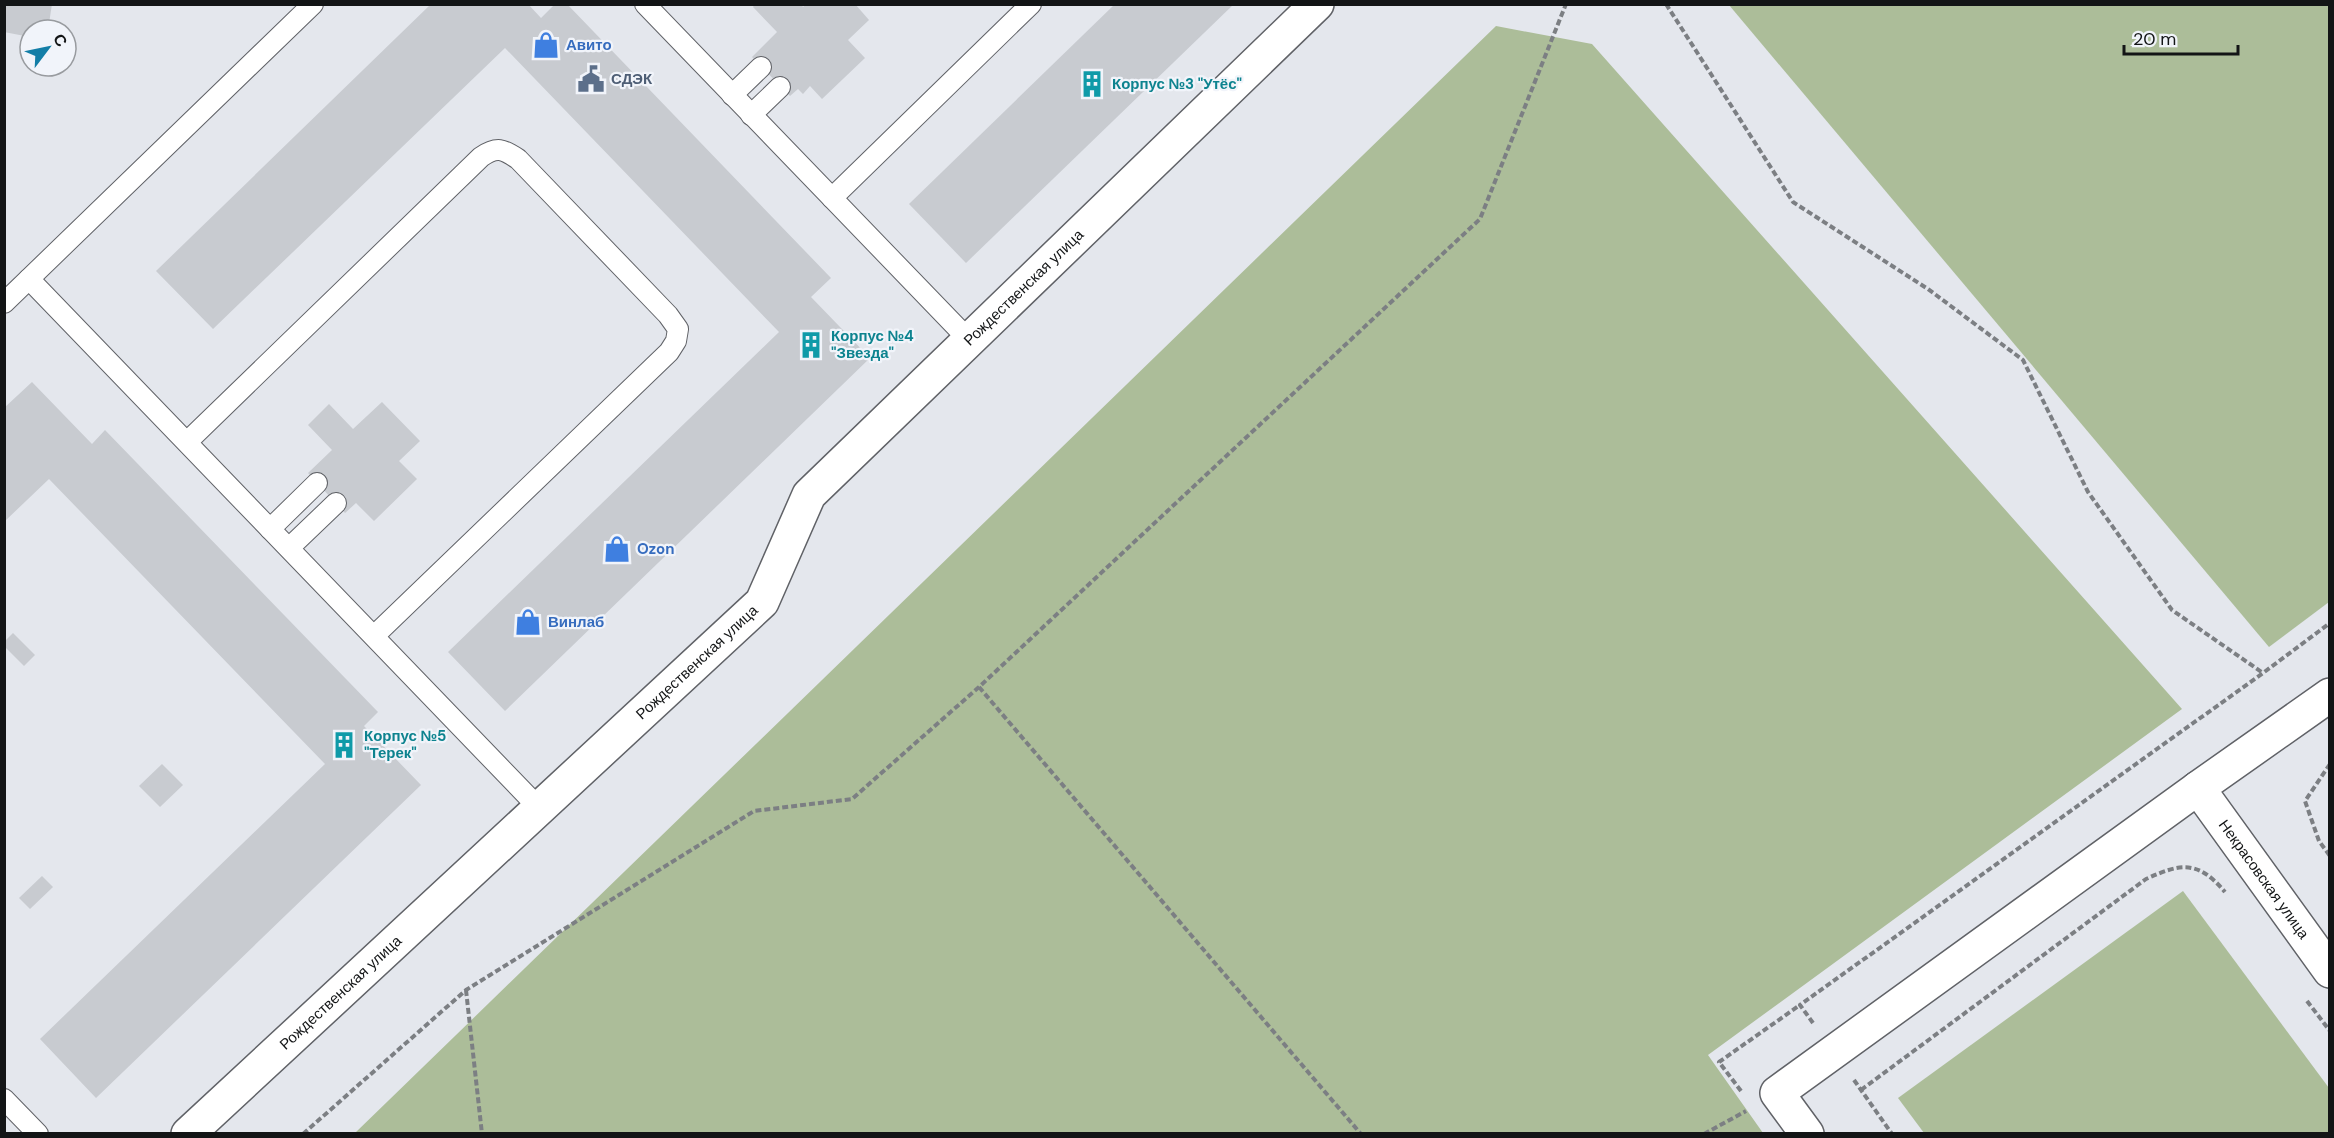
<svg xmlns="http://www.w3.org/2000/svg" width="2334" height="1138" viewBox="0 0 2334 1138" font-family="'DM Sans',sans-serif">
<rect width="100%" height="100%" fill="#e4e7ed"/>
<g fill="#acbd99">
<polygon points="1729,5 2329,5 2329,602 2269,647"/>
<polygon points="1496,26 1592,44 2182,709 1708,1055 1763,1133 355,1133"/>
<polygon points="2183,891 2329,1088 2329,1133 1924,1133 1898,1098"/>
</g>
<g fill="#c8cbd0">
<polygon points="4,4 52,4 48,30 30,30 30,37 4,32"/>
<polygon points="431,4 528,4 541,18 555,4 567,4 831,278 811,297 870,358 505,711 448,652 779,332 505,48 213,329 156,271"/>
<polygon points="755,4 801,4 803,7 806,4 855,4 869,20 848,40 865,58 822,99 810,86 803,94 798,89 790,96 752,57 777,32 753,7"/>
<polygon points="1115,4 1234,4 966,263 909,204"/>
<polygon points="32,382 92,444 105,430 378,712 364,726 421,785 96,1098 40,1039 325,764 49,479 4,522 4,408"/>
<polygon points="382,402 420,441 399,461 417,479 374,521 356,503 345,513 308,473 332,450 308,425 329,404 353,429"/>
<polygon points="13,633 35,655 24,666 4,646 4,642"/>
<polygon points="162,764 183,785 160,807 139,786"/>
<polygon points="42,876 53,887 30,909 19,898"/>
</g>
<g fill="none" stroke-linecap="round" stroke-linejoin="round">
<defs>
<g id="service">
<polyline points="645,4 969,340"/>
<polyline points="732,95 761,67"/>
<polyline points="751,115 780,87"/>
<polyline points="832,198 1031,4"/>
<polyline points="29,279 539,808"/>
<polyline points="4,303 313,4"/>
<path d="M187,442l294,-285c16,-11 22,-8 37,2l150,156 10,14 -2,12 -7,11 -295,284"/>
<polyline points="270,529 317,483"/>
<polyline points="289,548 336,503"/>
<polyline points="4,1099 38,1134"/>
</g>
<g id="minor">
<path id="s1" d="M188,1134l574,-532 47,-107 508,-491"/>
<polyline points="1807,1134 1777,1093 2198,788"/>
</g>
<g id="tertiary">
<path id="s2" d="M2330,695l-132,93 132,183"/>
</g>
</defs>
<use href="#service" stroke="#606267" stroke-width="22"/>
<use href="#minor" stroke="#606267" stroke-width="36"/>
<use href="#tertiary" stroke="#606267" stroke-width="36"/>
<g stroke="#7c7f83" stroke-width="4" stroke-dasharray="6 3" stroke-linecap="butt">
<polyline points="1666,4 1793,202 1928,289 2023,360 2088,492 2172,610 2263,673"/>
<polyline points="979,687 1361,1134"/>
<polyline points="2330,764 2305,801 2319,841 2330,856"/>
<polyline points="466,990 482,1134"/>
<polyline points="2307,1001 2330,1031"/>
<polyline points="1813,1023 1800,1005 2263,673 2330,623"/>
<polyline points="1854,1080 1892,1134"/>
<path d="M1861,1090l285,-211c35,-16 52,-19 79,13"/>
<polyline points="1741,1091 1719,1062 1800,1005"/>
<polyline points="303,1134 466,990 754,811 852,799 979,687 1480,219 1566,4"/>
<polyline points="1704,1134 1746,1111"/>
</g>
<use href="#service" stroke="#fff" stroke-width="20"/>
<use href="#minor" stroke="#fff" stroke-width="33"/>
<use href="#tertiary" stroke="#fff" stroke-width="33"/>
</g>
<defs>
<symbol id="shop-bare" viewBox="-9 -9 18 18"><path d="M-5-2.5h2.3a2.7 3.5 0 0 1 5.4 0H5L5.5 6h-11ZM-1.5-2.5h3a1.5 2.3 0 0 0-3 0Z" fill="#3f7fe0" stroke="#f1f4fa" stroke-width="2.5" paint-order="stroke"/></symbol>
<symbol id="civic-bare" viewBox="-9 -9 18 18"><path d="M-.6-6.5H3V-4.5H.6V-3L4-1V1h2V6H-6V1h2V-1L-.6-3ZM-1.2 2.5V6h2.4V2.5Z" fill="#5c6f8a" stroke="#f1f4fa" stroke-width="2.5" paint-order="stroke"/></symbol>
<symbol id="building-bare" viewBox="-9 -9 18 18"><path d="M-4-6H4V6H1V3H-1V6H-4ZM-2.5-4.3h1.7v1.8h-1.7ZM.8-4.3h1.7v1.8H.8ZM-2.5-1h1.7V.8h-1.7ZM.8-1h1.7V.8H.8Z" fill="#0f9aa8" stroke="#f1f4fa" stroke-width="2.5" paint-order="stroke"/></symbol>
</defs>
<g fill-rule="evenodd">
<use href="#shop-bare" x="527" y="26" width="38" height="38"/>
<use href="#civic-bare" x="572" y="60" width="38" height="38"/>
<use href="#building-bare" x="1073" y="65" width="38" height="38"/>
<use href="#building-bare" x="792" y="326" width="38" height="38"/>
<use href="#shop-bare" x="598" y="530" width="38" height="38"/>
<use href="#shop-bare" x="509" y="603" width="38" height="38"/>
<use href="#building-bare" x="325" y="726" width="38" height="38"/>
</g>
<g text-anchor="middle" stroke-width="4.5" stroke-linejoin="round" paint-order="stroke">
<g font-size="15" font-weight="bold" fill="#366cbe" stroke="#f1f4fa" text-anchor="start">
<text x="566" y="50">Авито</text>
<text x="637" y="554">Ozon</text>
<text x="548" y="627">Винлаб</text>
</g>
<g font-size="15" font-weight="bold" fill="#4e5e75" stroke="#f1f4fa" text-anchor="start">
<text x="611" y="84">СДЭК</text>
</g>
<g font-size="15" font-weight="bold" fill="#0d838f" stroke="#f1f4fa" text-anchor="start">
<text x="1112" y="89">Корпус №3 "Утёс"</text>
<text x="831" y="341">Корпус №4<tspan x="831" dy="17">"Звезда"</tspan></text>
<text x="364" y="741">Корпус №5<tspan x="364" dy="17">"Терек"</tspan></text>
</g>
<g font-size="15" fill="#131516" stroke="#f1f4fa">
<text dy="5" stroke="none"><textPath href="#s1" startOffset="1198">Рождественская улица</textPath></text>
<text dy="5" stroke="none"><textPath href="#s1" startOffset="694">Рождественская улица</textPath></text>
<text dy="5" stroke="none"><textPath href="#s2" startOffset="274">Некрасовская улица</textPath></text>
<text dy="5" stroke="none"><textPath href="#s1" startOffset="208">Рождественская улица</textPath></text>
</g>
</g>
<rect width="2334" height="1138" fill="none" stroke="#131516" stroke-width="12"/>
<g transform="translate(48 48) rotate(58)"><circle r="28" fill="#f1f4fa" stroke="#989b9f" stroke-width="1.5"/>
<path d="M0-4.5L10 22L0 15L-10 22Z" fill="#137ea7"/>
<text y="-9" font-size="16" font-weight="bold" text-anchor="middle" fill="#131516">С</text>
</g>
<path d="M2124 45v9h114v-9" fill="none" stroke="#131516" stroke-width="3"/>
<text x="2133" y="45" font-size="18" fill="#131516" stroke="#f1f4fa" stroke-width="4.5" paint-order="stroke">20 m</text>
</svg>
